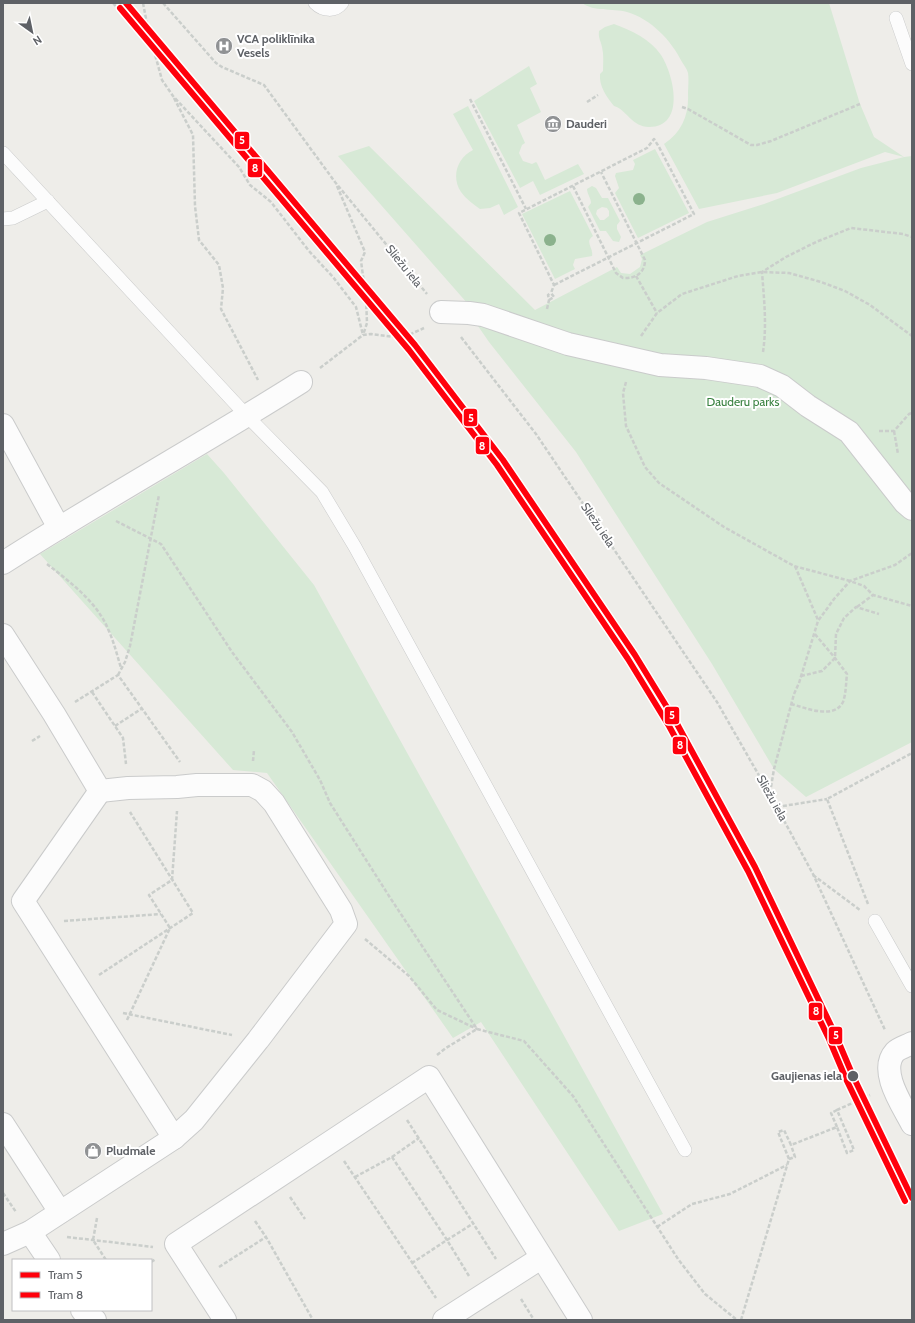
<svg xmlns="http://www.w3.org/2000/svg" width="915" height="1323" viewBox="0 0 915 1323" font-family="Cabin,sans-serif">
<rect width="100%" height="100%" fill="#eeede9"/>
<g fill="#d7e9d6" fill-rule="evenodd">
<path d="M582,3h247l31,101 14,33 30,20 8,-1v586l-106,55 -32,-28 -62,-105 -136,-212 -87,-110 -20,-29 -1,-9 -130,-148 31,-10 166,164 82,-43 4,6 9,1 10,-7 2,-8 -2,-4 67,-33 57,-18 97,-36 43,-11 -19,-5 -108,41 -78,16 -35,-65c18,-12 25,-29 24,-50 0,-6 1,-15 0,-21 -1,-4 -4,-8 -6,-11 -11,-22 -31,-43 -55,-50 -15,-4 -33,0 -45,-9z"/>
<path d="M614,24c17,6 36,15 47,31 13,20 25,72 -12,72 -17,0 -23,-18 -35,-21 -8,-10 -15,-20 -14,-32l3,-3c0,-8 1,-16 -1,-24 -1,-6 -4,-9 -3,-16l6,-4z"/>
<polygon points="529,66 537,84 530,88 541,112 517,125 525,143 522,145 519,153 523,161 532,164 536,162 537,163 545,180 578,164 584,174 540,195 533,181 520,188 474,101"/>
<path d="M468,106l50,101 -14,8 -5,-11 -9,4 -10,1c-7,-5 -14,-10 -19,-17 -10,-15 -4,-34 12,-42l-20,-36z"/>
<polygon points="655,149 689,213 638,238 615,193 619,188 615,176 616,173 633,170 635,164 633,160"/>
<path d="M592,186l4,2 6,10h6l12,23 -3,4v4l4,8 -2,5 -6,-1 -7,-10h-6l-12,-24 3,-4c0,-5 -4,-9 -4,-14zM602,207l5,1 2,3v5l-5,4h-4l-4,-6 1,-4z"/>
<path d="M570,191l23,45c-9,6 1,12 -1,20l-17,3 -2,6 2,4 -20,10 -33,-65z"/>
<polygon points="207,454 224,473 314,585 663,1214 619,1231 481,1022 453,1038 267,773 233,770 40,554"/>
</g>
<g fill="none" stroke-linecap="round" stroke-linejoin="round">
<defs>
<g id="lane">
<path d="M315,3c8,8 20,9 27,0"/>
<polyline points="896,18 912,64"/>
<polyline points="3,153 247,416 322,492 355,547 685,1150"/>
<polyline points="3,219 13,218 48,201"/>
<polyline points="875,921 912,986"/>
</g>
<g id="street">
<polyline points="441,312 469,313 483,315 568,344 660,365 706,368 760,376 782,386 808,406 849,432 905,503 912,509"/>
<polyline points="3,425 59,528"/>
<path d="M3,563c98,-63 200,-119 298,-181"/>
<polyline points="3,635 54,714 100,791 128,788 177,787 197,785 252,785 263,791 274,803 341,910 346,924 258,1040 194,1120 174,1138 30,1232 3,1244"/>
<polyline points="100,791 23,901 174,1138"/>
<path d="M912,1043c-5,3 -13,5 -17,9 -17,19 8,54 17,72"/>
<polyline points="3,1124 60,1212"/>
<polyline points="30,1232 49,1260"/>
<polyline points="82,1310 88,1318 95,1320"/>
<polyline points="225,1320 176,1244 429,1077 581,1320"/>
<polyline points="444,1320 541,1258"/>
</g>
</defs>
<use href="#lane" stroke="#cacbcb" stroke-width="14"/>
<use href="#street" stroke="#cacbcb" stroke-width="24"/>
<g stroke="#cacecb" stroke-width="2.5" stroke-dasharray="4 2" stroke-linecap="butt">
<polyline points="113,3 154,52"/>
<polyline points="143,3 148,29 162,80 173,96 239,167 250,185 271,202 309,251 333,277 356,307 363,335"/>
<polyline points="163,3 216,63 222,67 264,85 335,182 427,294"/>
<polyline points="174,98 193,135 195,206 199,240 219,265 223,288 221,309 258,380"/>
<polyline points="470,99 526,209"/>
<polyline points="587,102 598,95"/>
<polyline points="682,107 688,109 751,145 757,145 771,141 860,104"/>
<polyline points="337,186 365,252 361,261 366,298 367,323 363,335"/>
<path d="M573,186l43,87 7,5c12,1 22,-5 22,-18l-44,-88"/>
<polyline points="636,276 657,313"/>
<polyline points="549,300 554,297 551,293 554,285 519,213 647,148 654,139 659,147 694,214 554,285"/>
<polyline points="547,309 549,300 548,295 551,293"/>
<polyline points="641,336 657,313 682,294 738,276 762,272 789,273 821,282 845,291 870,305 912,336"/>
<polyline points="461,337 536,434 717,702 769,793 813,874 885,1030"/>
<path d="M763,352c4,-27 1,-53 -1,-80l24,-15 30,-15 35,-14 52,6 9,3"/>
<polyline points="320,368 363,335 371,334 402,338 424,328"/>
<polyline points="626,382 623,393 626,426 645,467 659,483 724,527 794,566 850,581 864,586 873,595 912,606"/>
<polyline points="879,431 894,431 909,414 912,413"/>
<polyline points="894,431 898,454"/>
<polyline points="116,521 161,544 232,652 292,732 320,780 330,803 389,896 477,1029 524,1041 573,1096 678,1259 705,1294 737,1320"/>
<path d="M47,564c23,18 50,38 61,65 6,13 9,26 13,39"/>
<polyline points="795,566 818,620"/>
<polyline points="857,607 873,595"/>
<polyline points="118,675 125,662 130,646 159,495"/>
<polyline points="801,676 822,671 835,658 836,634 844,618 856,607 879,614"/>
<polyline points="92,692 123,738 126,764"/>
<polyline points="75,702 118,675 180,762"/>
<path d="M791,704c15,4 43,16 52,-2 3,-8 3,-20 4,-28l-12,-16 -21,-25"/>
<polyline points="115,726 141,709"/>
<polyline points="32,741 40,736"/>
<polyline points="253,761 254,750"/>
<polyline points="770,793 774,769 794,694 799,683 818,621 834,599 850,581 895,565 912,553"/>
<polyline points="777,807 827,799"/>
<polyline points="813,875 860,910"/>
<polyline points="868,904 827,799 912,753"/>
<polyline points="64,921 161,914"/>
<polyline points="365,939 409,976 437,1010 477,1029"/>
<polyline points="99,975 193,913 130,812"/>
<polyline points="123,1013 232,1035"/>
<polyline points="127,1020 170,928 149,895 172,880 177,811"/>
<polyline points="437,1055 446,1048 477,1029"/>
<polyline points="844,1073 857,1100"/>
<polyline points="407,1120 496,1259"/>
<polyline points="837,1127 831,1113 837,1110"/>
<polyline points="392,1157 419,1138"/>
<polyline points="789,1159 795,1157 791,1145"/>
<polyline points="344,1161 436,1298"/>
<polyline points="355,1177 392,1157 447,1240 412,1263"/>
<polyline points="3,1193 16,1212"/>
<polyline points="290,1197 305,1219"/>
<polyline points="97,1218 93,1240 106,1260"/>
<polyline points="255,1221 266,1237 313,1320"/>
<polyline points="657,1227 692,1204 730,1194 787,1165"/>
<polyline points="67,1237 153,1247"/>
<polyline points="151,1262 156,1259"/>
<polyline points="219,1267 266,1237"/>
<polyline points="469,1276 447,1240 474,1223"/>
<polyline points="521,1299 534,1320"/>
<polyline points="741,1320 789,1159 778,1132 784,1130 791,1145 837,1127 847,1153 854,1150 837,1110 870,1095"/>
</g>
<use href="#lane" stroke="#fcfcfc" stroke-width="13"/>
<use href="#street" stroke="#fcfcfc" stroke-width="22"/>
<defs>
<polyline id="tram-1" points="126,3 415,345 503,460 635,655 676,722 755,867 836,1036 853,1076 912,1198"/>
<polyline id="tram-2" points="120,8 409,350 497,465 628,659 669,726 748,871 829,1039 846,1079 905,1201"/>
</defs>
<use href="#tram-1" stroke="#fff" stroke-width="9"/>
<use href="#tram-2" stroke="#fff" stroke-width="9"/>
<use href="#tram-1" stroke="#ff000c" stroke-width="6"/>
<use href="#tram-2" stroke="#ff000c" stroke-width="6"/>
</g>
<g fill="#8bb28d">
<circle cx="639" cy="199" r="6"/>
<circle cx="550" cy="240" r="6"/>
</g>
<defs>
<symbol id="hospital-disc" viewBox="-11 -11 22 22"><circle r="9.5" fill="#909294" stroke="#fff"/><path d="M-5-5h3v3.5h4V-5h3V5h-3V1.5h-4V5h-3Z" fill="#fff"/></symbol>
<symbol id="museum-disc" viewBox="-11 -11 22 22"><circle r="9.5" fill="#909294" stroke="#fff"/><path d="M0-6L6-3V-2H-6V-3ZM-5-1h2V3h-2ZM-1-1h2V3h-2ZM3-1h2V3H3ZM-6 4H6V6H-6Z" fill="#fff"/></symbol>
<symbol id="shop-disc" viewBox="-11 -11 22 22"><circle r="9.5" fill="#909294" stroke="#fff"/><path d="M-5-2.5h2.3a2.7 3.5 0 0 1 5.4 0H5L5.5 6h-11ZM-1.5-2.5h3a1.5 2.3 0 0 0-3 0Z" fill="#fff"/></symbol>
</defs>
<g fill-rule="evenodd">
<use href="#hospital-disc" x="214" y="36" width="20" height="20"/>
<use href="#museum-disc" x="543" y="114" width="20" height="20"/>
<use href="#shop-disc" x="83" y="1141" width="20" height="20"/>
</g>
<circle fill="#5e6166" stroke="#fff" stroke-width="1.5" cx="853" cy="1076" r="6"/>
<g text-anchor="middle" stroke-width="4" stroke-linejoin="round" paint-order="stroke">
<g font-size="12" font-weight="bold" fill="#5e6166" stroke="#fff" text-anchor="start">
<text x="237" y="43">VCA poliklīnika<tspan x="237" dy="14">Vesels</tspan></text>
<text x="566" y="128">Dauderi</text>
<text x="106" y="1155">Pludmale</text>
</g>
<g font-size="12" fill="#5e6166" stroke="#fff">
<text transform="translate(404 266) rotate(51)" y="4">Sliežu iela</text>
<text transform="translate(598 525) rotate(56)" y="4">Sliežu iela</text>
<text transform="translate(772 798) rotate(61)" y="4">Sliežu iela</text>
</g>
<g font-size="12" fill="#3a8241" stroke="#fff">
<text x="743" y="406">Dauderu parks</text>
</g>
<g font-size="12" font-weight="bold" fill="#5e6166" stroke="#fff" text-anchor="end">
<text x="842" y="1080">Gaujienas iela</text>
</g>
</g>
<g stroke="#fff" stroke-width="1.5">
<rect x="234" y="131" width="16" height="19" rx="4" fill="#ff000c"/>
<rect x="247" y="158" width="16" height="20" rx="4" fill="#ff000c"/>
<rect x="463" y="408" width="15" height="19" rx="4" fill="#ff000c"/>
<rect x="475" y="436" width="15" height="19" rx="4" fill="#ff000c"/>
<rect x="664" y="706" width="16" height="19" rx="4" fill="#ff000c"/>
<rect x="672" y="736" width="15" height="19" rx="4" fill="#ff000c"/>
<rect x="808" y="1002" width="15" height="19" rx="4" fill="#ff000c"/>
<rect x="828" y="1026" width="15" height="19" rx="4" fill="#ff000c"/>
</g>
<g font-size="11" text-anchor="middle" font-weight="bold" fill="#fff">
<text x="242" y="144">5</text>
<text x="255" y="172">8</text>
<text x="471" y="422">5</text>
<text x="482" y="450">8</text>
<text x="672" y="719">5</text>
<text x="680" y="749">8</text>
<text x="816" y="1015">8</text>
<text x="836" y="1039">5</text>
</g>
<rect width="915" height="1323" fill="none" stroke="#5e6166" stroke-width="8"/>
<rect x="12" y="1259" width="140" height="52" fill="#ffffff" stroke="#bfc0c2"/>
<rect x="20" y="1272" width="20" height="6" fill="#ff000c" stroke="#bfc0c2"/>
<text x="48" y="1279" font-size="12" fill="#5e6166">Tram 5</text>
<rect x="20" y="1292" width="20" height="6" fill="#ff000c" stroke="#bfc0c2"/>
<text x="48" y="1299" font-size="12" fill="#5e6166">Tram 8</text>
<g transform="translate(32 32) rotate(147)" stroke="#ffffff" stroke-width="3" paint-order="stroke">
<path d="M0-3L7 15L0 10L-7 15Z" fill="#5e6166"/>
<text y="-6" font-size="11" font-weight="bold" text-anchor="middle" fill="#5e6166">N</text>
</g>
</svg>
